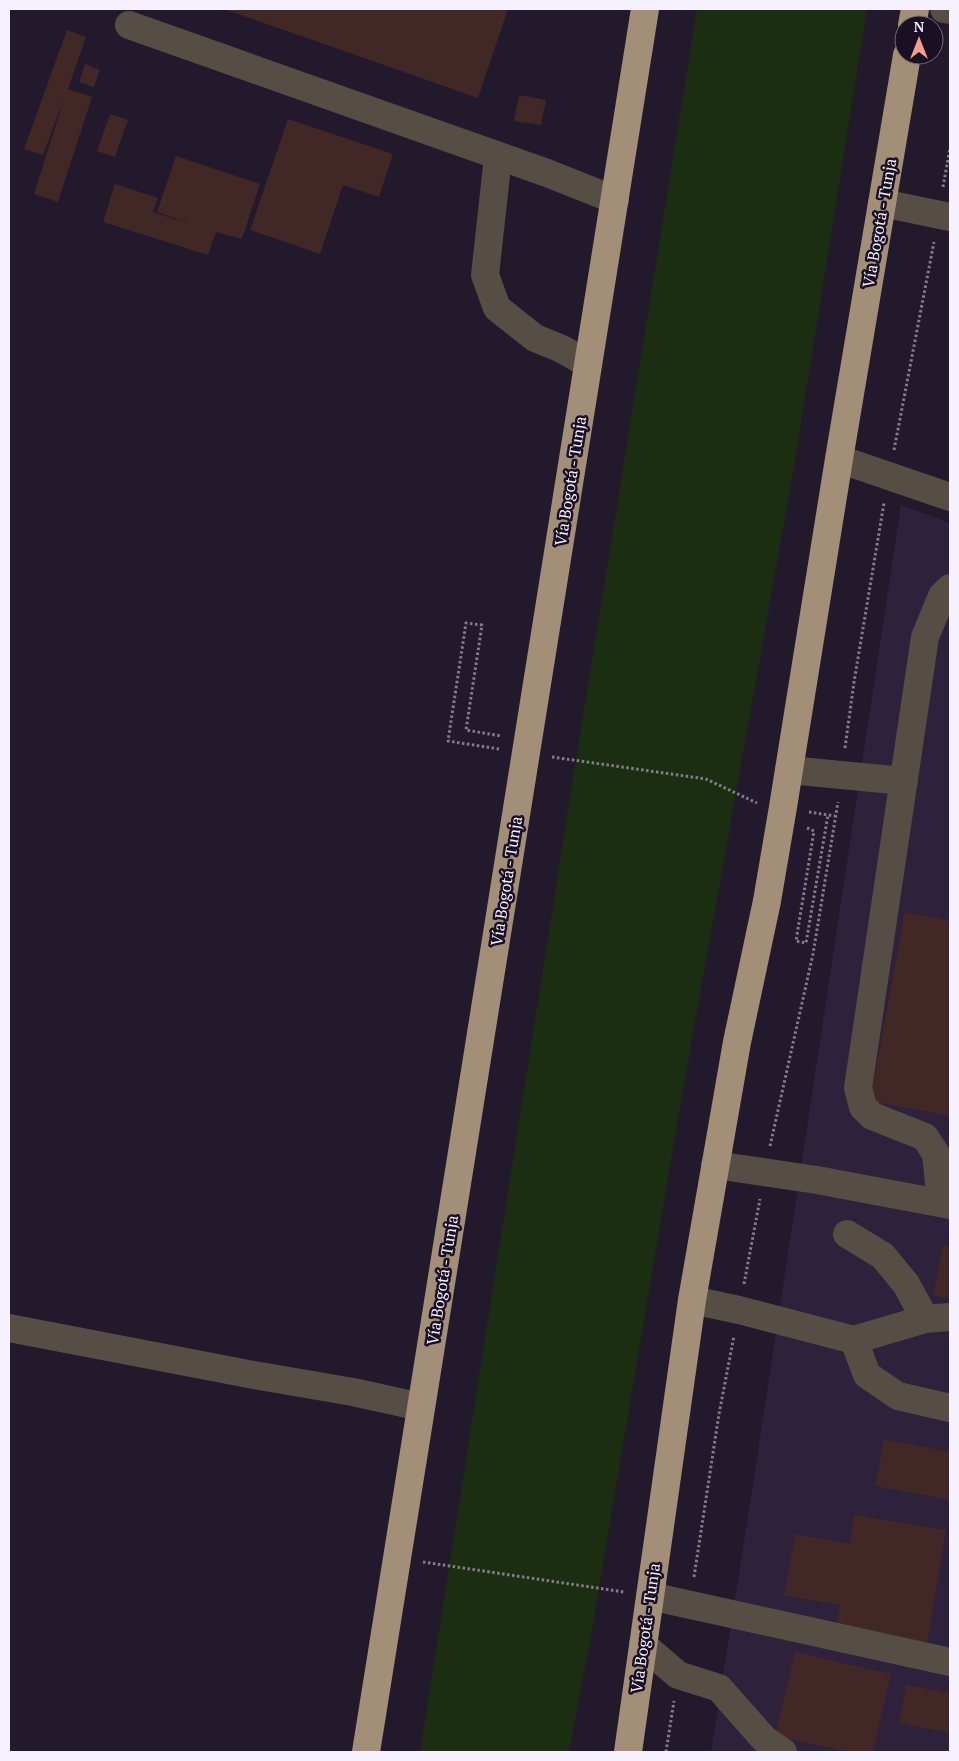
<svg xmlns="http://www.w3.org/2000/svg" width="959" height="1761" viewBox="0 0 959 1761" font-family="'PT Serif',serif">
<rect width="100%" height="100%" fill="#23192d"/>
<polygon fill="#2e213b" points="901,505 950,523 950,1752 711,1752 754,1478"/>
<polygon fill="#1b2e11" points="697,9 867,9 793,473 679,1112 591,1636 569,1752 420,1752 571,791"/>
<g fill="#412725">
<polygon points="224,9 508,9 478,98"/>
<polygon points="67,30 86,37 68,89 92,97 58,202 34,194 64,99 43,155 24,149"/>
<polygon points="85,64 100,70 94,87 79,82"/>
<polygon points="519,95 546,100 541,125 514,121"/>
<polygon points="110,114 128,120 115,157 97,151"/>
<polygon points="288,119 393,154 379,197 343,185 320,254 250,230"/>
<polygon points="176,156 260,184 242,239 216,232 208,255 103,222 115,184 158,198 153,212 192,225 157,212"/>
<polygon points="905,912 950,921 950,1116 870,1101"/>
<polygon points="943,1245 950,1247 950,1299 933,1295"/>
<polygon points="884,1439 950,1452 950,1500 875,1486"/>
<polygon points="854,1515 946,1530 926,1651 834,1636 840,1605 784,1596 795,1534 850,1544"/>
<polygon points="795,1652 891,1674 873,1752 848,1752 775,1736"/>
<polygon points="906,1685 950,1693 950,1733 899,1723"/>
</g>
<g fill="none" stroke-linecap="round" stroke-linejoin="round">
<g stroke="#847b8d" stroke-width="3" stroke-dasharray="2.5 2.5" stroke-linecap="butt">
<polyline points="943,187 950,148"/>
<polyline points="894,450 934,242"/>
<polyline points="845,748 854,682 884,503"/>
<polyline points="499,749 448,741 466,623 482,625 466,730 501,736"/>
<polyline points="552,757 706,779 757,803"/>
<polyline points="809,812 835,816"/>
<polyline points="807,828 814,831 796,941 806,943 828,815"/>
<polyline points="770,1146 813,954 838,802"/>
<polyline points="744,1284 760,1199"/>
<polyline points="423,1562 624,1592"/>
<polyline points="694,1577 719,1414 734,1336"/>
<polyline points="666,1752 674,1701"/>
</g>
<g stroke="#564d45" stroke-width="28">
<polyline points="944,9 950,10"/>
<polyline points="129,25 547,173 615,200"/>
<polyline points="498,157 485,275 497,308 535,338 562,349 588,364"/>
<polyline points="882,203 950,217"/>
<polyline points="839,459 950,497"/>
<polyline points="789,770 904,781"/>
<polyline points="715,1165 817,1180 950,1205"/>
<polyline points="941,1203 936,1154 925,1137 872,1116 863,1107 858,1088 925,637 942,596 950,588"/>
<polyline points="847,1234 883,1256 906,1284 925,1319"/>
<polyline points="692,1300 739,1310 854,1340 925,1319 950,1317"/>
<polyline points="9,1328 254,1375 353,1392 421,1407"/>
<polyline points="854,1340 867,1375 898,1396 950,1408"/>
<polyline points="650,1596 950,1662"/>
<polyline points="643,1645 678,1675 719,1688 764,1739 783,1752"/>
</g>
<g stroke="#a38e78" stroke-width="28">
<polyline points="912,25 915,9"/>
<polyline points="366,1752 645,9"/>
<polyline points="628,1752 692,1300 737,1042 767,901 783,807 839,459 907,55"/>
</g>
</g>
<g text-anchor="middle" stroke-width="5" stroke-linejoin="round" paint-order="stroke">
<g font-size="16" fill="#f7f0ff" stroke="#1a1023">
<text transform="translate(879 223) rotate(-80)" y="6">Vía Bogotá - Tunja</text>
<text transform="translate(570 481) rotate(-81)" y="6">Vía Bogotá - Tunja</text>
<text transform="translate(506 881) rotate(-81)" y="6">Vía Bogotá - Tunja</text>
<text transform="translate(442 1280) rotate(-81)" y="6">Vía Bogotá - Tunja</text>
<text transform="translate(645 1628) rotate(-82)" y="6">Vía Bogotá - Tunja</text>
</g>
</g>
<rect width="959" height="1761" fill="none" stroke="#f7f0ff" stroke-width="20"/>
<g transform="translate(919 40)"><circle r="24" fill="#1a1023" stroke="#726a7b"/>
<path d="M0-4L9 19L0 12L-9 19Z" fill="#f59d8f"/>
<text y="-8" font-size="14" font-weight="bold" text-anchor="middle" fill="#f7f0ff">N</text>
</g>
</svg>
